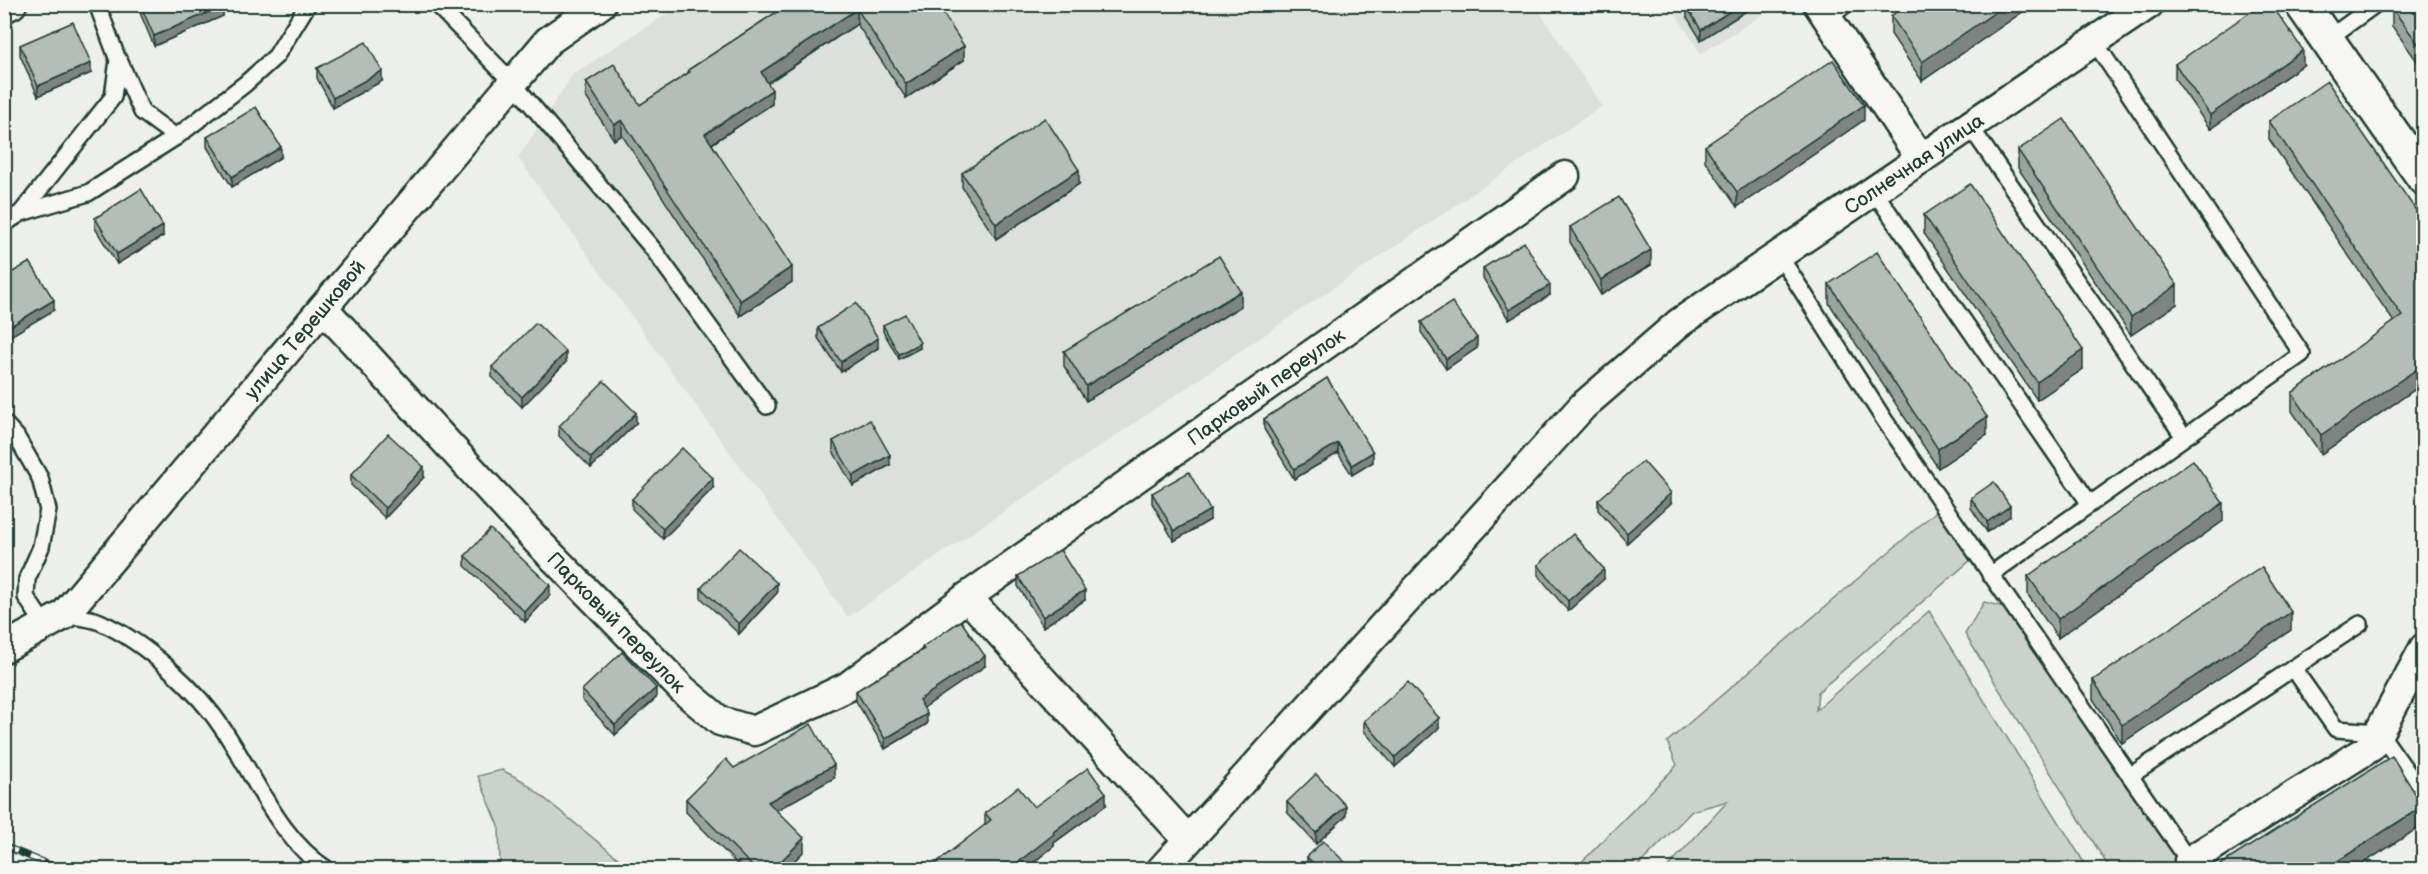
<svg xmlns="http://www.w3.org/2000/svg" width="2428" height="874" viewBox="0 0 2428 874" font-family="'Balsamiq Sans',sans-serif">
<rect width="100%" height="100%" fill="#edefea"/>
<filter id="ink" filterUnits="userSpaceOnUse"><feTurbulence type="fractalNoise" baseFrequency=".0167" numOctaves="2"/><feDisplacementMap in="SourceGraphic" scale="12" xChannelSelector="R" yChannelSelector="G"/><feConvolveMatrix kernelMatrix="1 2 1 2 8 2 1 2 1" color-interpolation-filters="sRGB"/></filter>
<g filter="url(#ink)">
<g fill="#dce0db">
<polygon points="680,5 1535,5 1602,106 848,617 518,158 573,74"/>
<polygon points="1692,5 1778,5 1701,54 1676,15"/>
</g>
<g fill="#cbd2cc" stroke="#758880" stroke-width="1.5">
<polygon points="1946,503 1980,552 1818,692 1816,710 1929,611 2088,869 1666,869 1728,801 1692,811 1635,869 1574,870 1677,765 1667,742"/>
<polygon points="1984,602 2020,611 2188,869 2110,869 1965,634"/>
<polygon points="502,770 523,781 631,869 500,869 499,826 478,776"/>
</g>
<g fill="none" stroke-linecap="round" stroke-linejoin="round">
<defs>
<g id="lane">
<polyline points="436,4 513,83 653,249 767,406"/>
<polyline points="1827,19 1846,4"/>
<polyline points="2326,40 2376,4"/>
<polyline points="119,60 142,112 176,137"/>
<polyline points="1970,126 2184,437"/>
<polyline points="1874,191 2090,504"/>
<polyline points="21,213 88,193 176,137 245,84 276,56 308,4"/>
<polyline points="4,224 21,213 113,97 118,60 97,4"/>
<polyline points="1779,255 1885,421 2193,867"/>
<polyline points="4,423 16,436 40,478 48,510 41,547 27,579 26,597 46,627"/>
<polyline points="1990,575 2302,354 2094,41"/>
<path d="M64,615c11,2 25,2 36,7 45,20 98,68 125,110 31,46 53,106 103,138"/>
<polyline points="2293,668 2336,729 2379,732 2424,796"/>
<polyline points="2130,776 2360,624"/>
</g>
<g id="street">
<polyline points="1818,4 1921,159"/>
<polyline points="4,8 12,4"/>
<path id="s1" d="M323,308l216,235 143,146 38,32 34,10 93,-44 120,-90 598,-421"/>
<polyline points="967,597 1188,840"/>
<path id="s2" d="M4,648l60,-33 484,-574 53,-37"/>
<polyline points="2189,861 2371,747 2424,648"/>
<path id="s3" d="M1161,870l422,-464 96,-83 470,-319"/>
</g>
<polyline id="secondary" points="2302,4 2424,178"/>
</defs>
<use href="#lane" stroke="#1f3d34" stroke-width="20"/>
<use href="#street" stroke="#1f3d34" stroke-width="33"/>
<use href="#secondary" stroke="#1f3d34" stroke-width="38"/>
<use href="#lane" stroke="#f6f6f2" stroke-width="15"/>
<use href="#street" stroke="#f6f6f2" stroke-width="28"/>
<use href="#secondary" stroke="#f6f6f2" stroke-width="33"/>
<defs>
<polyline id="rail" points="4,846 62,870"/>
</defs>
<use href="#rail" stroke="#1f3d34" stroke-width="7"/>
<use href="#rail" stroke="#f6f6f2" stroke-width="4.5" stroke-dasharray="14" stroke-linecap="butt"/>
</g>
<g fill="#9ba39e" stroke="#1f3d34" stroke-width="1.5">
<polygon points="138,4 222,4 223,16 154,46 138,8"/>
<polygon points="789,4 937,4 964,60 906,98 857,24 768,83 772,104 712,144 792,282 740,316 622,135 614,140 586,97 586,82 640,105 688,73 688,70"/>
<polygon points="1757,4 1701,40 1687,17 1687,7"/>
<polygon points="1907,4 2034,4 1922,81 1891,34 1891,16"/>
<polygon points="2424,4 2424,71 2392,26 2392,8"/>
<polygon points="20,45 91,73 38,96 20,55"/>
<polygon points="2175,64 2303,65 2210,129 2175,79"/>
<polygon points="317,68 382,81 333,108 317,78"/>
<polygon points="1864,120 1737,207 1705,161 1705,146"/>
<polygon points="2269,121 2424,222 2424,383 2321,454 2292,411 2292,393 2394,322 2269,139"/>
<polygon points="207,137 281,157 232,187 207,147"/>
<polygon points="2018,150 2177,304 2131,335 2018,168"/>
<polygon points="962,173 1079,184 996,239 962,187"/>
<polygon points="1924,215 2083,369 2037,400 1924,233"/>
<polygon points="95,218 163,236 117,264 95,228"/>
<polygon points="1570,227 1651,265 1601,295 1570,242"/>
<polygon points="1483,268 1550,295 1509,320 1483,278"/>
<polygon points="1829,284 1987,435 1938,468 1829,303"/>
<polygon points="1241,306 1086,401 1064,366 1064,351"/>
<polygon points="1421,322 1477,348 1446,369 1421,332"/>
<polygon points="883,325 920,348 899,359 883,331"/>
<polygon points="818,328 878,348 841,372 818,338"/>
<polygon points="566,362 522,407 492,377 492,367"/>
<polygon points="1327,378 1373,462 1352,475 1338,453 1294,479 1264,429 1264,419"/>
<polygon points="636,423 591,468 559,436 559,426"/>
<polygon points="833,441 890,465 853,486 833,451"/>
<polygon points="351,475 424,477 385,518 351,485"/>
<polygon points="713,488 663,539 632,509 632,499"/>
<polygon points="1152,493 1210,520 1174,541 1152,503"/>
<polygon points="1971,498 2010,516 1987,532 1971,508"/>
<polygon points="1598,500 1671,503 1627,543 1598,510"/>
<polygon points="2223,521 2058,638 2028,595 2028,576"/>
<polygon points="465,556 550,595 525,622 465,566"/>
<polygon points="1538,565 1604,579 1568,611 1538,575"/>
<polygon points="1018,576 1085,600 1043,627 1018,586"/>
<polygon points="701,588 777,593 739,634 701,598"/>
<polygon points="2291,630 2122,743 2093,699 2093,680"/>
<polygon points="922,647 985,666 923,708 927,724 885,749 856,701 856,691 922,650"/>
<polygon points="582,690 656,698 615,735 582,700"/>
<polygon points="1364,721 1439,728 1395,767 1364,731"/>
<polygon points="734,768 834,778 776,810 804,851 785,870 743,870 686,812 686,799"/>
<polygon points="1287,802 1346,816 1316,844 1287,812"/>
<polygon points="1106,805 1054,843 1054,846 1024,870 927,870 985,825 985,813 1034,807"/>
<polygon points="1307,857 1353,870 1310,870 1307,867"/>
</g>
<g fill="#7e8481" stroke="#1f3d34" stroke-width="1.5">
<polygon points="1741,4 1757,4 1701,40 1701,30"/>
<polygon points="2007,4 2034,4 1922,81 1922,62"/>
<polygon points="223,6 223,16 154,46 154,36"/>
<polygon points="857,9 857,24 761,87 761,72"/>
<polygon points="964,46 964,60 906,98 906,84"/>
<polygon points="2303,50 2303,65 2210,129 2210,115"/>
<polygon points="91,63 91,73 38,96 38,86"/>
<polygon points="382,71 382,81 333,108 333,98"/>
<polygon points="772,90 772,104 705,148 705,134"/>
<polygon points="1864,105 1864,120 1737,207 1737,192"/>
<polygon points="622,120 622,135 614,140 614,125"/>
<polygon points="281,147 281,157 232,187 232,177"/>
<polygon points="1079,170 1079,184 996,239 996,224"/>
<polygon points="163,226 163,236 117,264 117,254"/>
<polygon points="1651,250 1651,265 1601,295 1601,280"/>
<polygon points="792,267 792,282 740,316 740,301"/>
<polygon points="1550,285 1550,295 1509,320 1509,310"/>
<polygon points="2177,285 2177,304 2131,335 2131,317"/>
<polygon points="1241,291 1241,306 1086,401 1086,386"/>
<polygon points="54,300 54,310 4,340 4,330"/>
<polygon points="878,338 878,348 841,372 841,362"/>
<polygon points="1477,338 1477,348 1446,369 1446,359"/>
<polygon points="920,343 920,348 899,359 899,354"/>
<polygon points="2083,350 2083,369 2037,400 2037,382"/>
<polygon points="566,352 566,362 522,407 522,397"/>
<polygon points="2424,364 2424,383 2321,454 2321,435"/>
<polygon points="636,413 636,423 591,468 591,458"/>
<polygon points="1987,417 1987,435 1938,468 1938,449"/>
<polygon points="1338,443 1338,453 1294,479 1294,469"/>
<polygon points="1373,452 1373,462 1352,475 1352,465"/>
<polygon points="890,455 890,465 853,486 853,476"/>
<polygon points="424,467 424,477 385,518 385,508"/>
<polygon points="713,478 713,488 663,539 663,529"/>
<polygon points="1671,493 1671,503 1627,543 1627,533"/>
<polygon points="2223,503 2223,521 2058,638 2058,619"/>
<polygon points="2010,506 2010,516 1987,532 1987,522"/>
<polygon points="1210,510 1210,520 1174,541 1174,531"/>
<polygon points="1604,569 1604,579 1568,611 1568,601"/>
<polygon points="777,583 777,593 739,634 739,624"/>
<polygon points="550,585 550,595 525,622 525,612"/>
<polygon points="1085,590 1085,600 1043,627 1043,617"/>
<polygon points="2291,612 2291,630 2122,743 2122,725"/>
<polygon points="985,656 985,666 919,711 919,700"/>
<polygon points="656,688 656,698 615,735 615,725"/>
<polygon points="927,714 927,724 885,749 885,739"/>
<polygon points="1439,718 1439,728 1395,767 1395,757"/>
<polygon points="834,765 834,778 768,815 768,802"/>
<polygon points="1106,793 1106,805 1054,843 1054,846 1024,870 1008,870 1053,832"/>
<polygon points="1346,806 1346,816 1316,844 1316,833"/>
<polygon points="2423,806 2423,825 2353,870 2324,870"/>
<polygon points="804,838 804,851 785,870 772,870"/>
</g>
<g fill="#b4bdb8" stroke="#1f3d34" stroke-width="1.5">
<polygon points="140,4 222,4 223,6 154,36"/>
<polygon points="789,4 937,4 964,46 906,84 857,9 761,72 772,90 705,134 792,267 740,301 622,120 614,125 586,82 614,64 640,105 690,72 688,70"/>
<polygon points="1690,4 1741,4 1701,30 1687,7"/>
<polygon points="1907,4 2007,4 1922,62 1891,16"/>
<polygon points="2262,4 2271,4 2303,50 2210,115 2175,64"/>
<polygon points="2396,4 2424,4 2424,52 2392,8"/>
<polygon points="73,22 91,63 38,86 20,45"/>
<polygon points="366,42 382,71 333,98 317,68"/>
<polygon points="1833,60 1864,105 1737,192 1705,146"/>
<polygon points="2327,81 2424,222 2424,364 2321,435 2292,393 2402,316 2269,121"/>
<polygon points="256,107 281,147 232,177 207,137"/>
<polygon points="1045,118 1079,170 996,224 962,173"/>
<polygon points="2064,119 2177,285 2131,317 2018,150"/>
<polygon points="1970,184 2083,350 2037,382 1924,215"/>
<polygon points="141,189 163,226 117,254 95,218"/>
<polygon points="1619,197 1651,250 1601,280 1570,227"/>
<polygon points="1524,242 1550,285 1509,310 1483,268"/>
<polygon points="1877,252 1987,417 1938,449 1829,284"/>
<polygon points="1219,256 1241,291 1086,386 1064,351"/>
<polygon points="30,262 54,300 4,330 4,277"/>
<polygon points="1452,302 1477,338 1446,359 1421,322"/>
<polygon points="856,303 878,338 841,362 818,328"/>
<polygon points="905,314 920,343 899,354 883,325"/>
<polygon points="536,323 566,352 522,397 492,367"/>
<polygon points="1327,378 1373,452 1352,465 1338,443 1294,469 1264,419"/>
<polygon points="604,381 636,413 591,458 559,426"/>
<polygon points="870,420 890,455 853,476 833,441"/>
<polygon points="388,434 424,467 385,508 351,475"/>
<polygon points="682,448 713,478 663,529 632,499"/>
<polygon points="2193,460 2223,503 2058,619 2028,576"/>
<polygon points="1643,461 1671,493 1627,533 1598,500"/>
<polygon points="1189,472 1210,510 1174,531 1152,493"/>
<polygon points="1994,482 2010,506 1987,522 1971,498"/>
<polygon points="490,529 550,585 525,612 465,556"/>
<polygon points="1573,534 1604,569 1568,601 1538,565"/>
<polygon points="739,548 777,583 739,624 701,588"/>
<polygon points="1060,550 1085,590 1043,617 1018,576"/>
<polygon points="2262,567 2291,612 2122,725 2093,680"/>
<polygon points="961,621 985,656 919,700 927,714 885,739 856,691 924,649 922,647"/>
<polygon points="622,652 656,688 615,725 582,690"/>
<polygon points="1408,682 1439,718 1395,757 1364,721"/>
<polygon points="811,724 834,765 768,802 804,838 772,870 756,870 686,799 726,759 734,768"/>
<polygon points="2392,756 2423,806 2324,870 2217,870 2215,868"/>
<polygon points="1088,768 1106,793 1053,832 1054,834 1008,870 927,870 991,820 985,813 1018,787 1034,807"/>
<polygon points="1316,774 1346,806 1316,833 1287,802"/>
<polygon points="1323,841 1353,870 1320,870 1307,857"/>
<polygon points="1228,861 1238,870 1220,870"/>
</g>
</g>
<g text-anchor="middle" stroke-width="4.5" stroke-linejoin="round" paint-order="stroke">
<g font-size="20" fill="#1f3d34" stroke="#f6f6f2">
<text dy="7" stroke="none"><textPath href="#s3" startOffset="1038">Солнечная улица</textPath></text>
<text dy="7" stroke="none"><textPath href="#s2" startOffset="442">улица Терешковой</textPath></text>
<text dy="7" stroke="none"><textPath href="#s1" startOffset="1227">Парковый переулок</textPath></text>
<text dy="7" stroke="none"><textPath href="#s1" startOffset="430">Парковый переулок</textPath></text>
</g>
</g>
<rect width="2428" height="874" fill="none" stroke="#f6f6f2" stroke-width="24"/>
<rect x="12" y="12" width="2404" height="850" fill="none" stroke="#1f3d34" stroke-width="2" filter="url(#ink)"/>
</svg>
